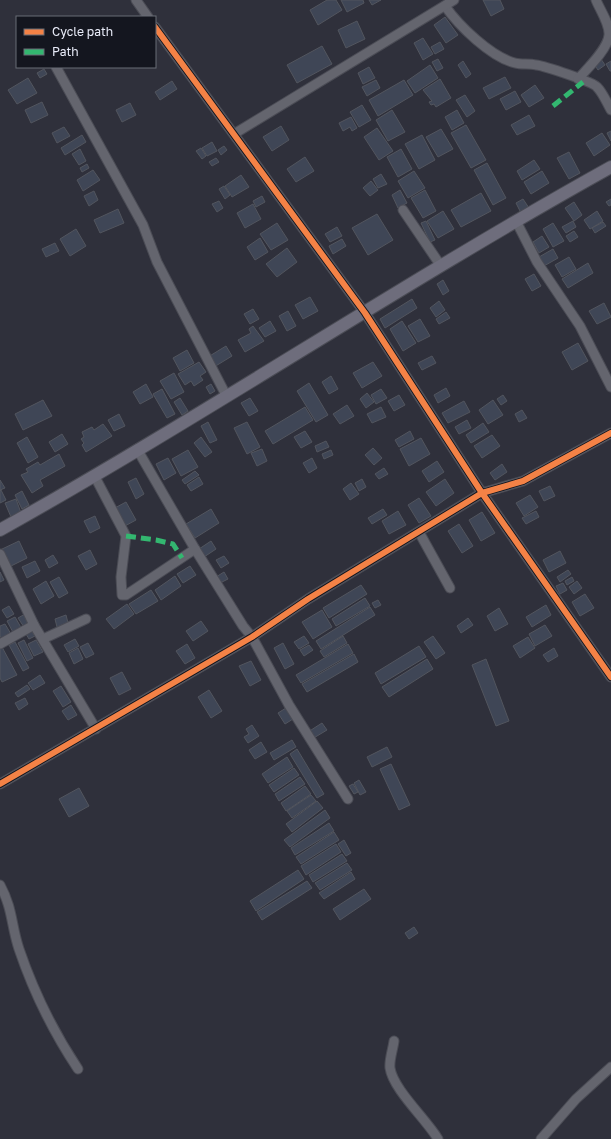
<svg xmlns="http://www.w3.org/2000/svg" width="611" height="1139" viewBox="0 0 611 1139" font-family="'Golos Text',sans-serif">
<rect width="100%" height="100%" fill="#2f303b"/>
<g fill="#3f4656" stroke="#52555e">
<polygon points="327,0 336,0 342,10 318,25 310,10"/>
<polygon points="341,0 363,0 364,3 347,12"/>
<polygon points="369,0 381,0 372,5"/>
<polygon points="483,0 500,0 504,9 491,16"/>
<polygon points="445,17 458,35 446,43 434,25"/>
<polygon points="357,21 365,39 346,48 338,30"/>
<polygon points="423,38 433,54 423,60 414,43"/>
<polygon points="440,42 444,49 435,54 431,47"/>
<polygon points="322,46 332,64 297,83 287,65"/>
<polygon points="438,59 443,68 437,71 432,62"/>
<polygon points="601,59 605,65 598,70 594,64"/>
<polygon points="463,61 471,74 466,78 458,65"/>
<polygon points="611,61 611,71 610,71 606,64"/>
<polygon points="430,65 438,78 415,93 407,81"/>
<polygon points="369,67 375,78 363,84 358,73"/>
<polygon points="44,69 47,74 40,78 37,73"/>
<polygon points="505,77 511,88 489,99 483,88"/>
<polygon points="28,78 37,93 17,104 8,90"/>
<polygon points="440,79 451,98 436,107 434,104 431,105 429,102 432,101 423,90"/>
<polygon points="376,80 380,88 367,96 362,87"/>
<polygon points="404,80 413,95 378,116 369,100"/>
<polygon points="172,81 177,89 160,100 155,92"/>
<polygon points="535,85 544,98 529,107 521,95"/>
<polygon points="515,91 521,102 506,110 500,99"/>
<polygon points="465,95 475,111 467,117 456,100"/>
<polygon points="42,102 48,115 31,123 25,110"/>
<polygon points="130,103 136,115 122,122 116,110"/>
<polygon points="362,105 371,120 359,127 350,112"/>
<polygon points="392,110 405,132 388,141 376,120"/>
<polygon points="457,110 464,123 452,130 445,117"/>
<polygon points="529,115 535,126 517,135 511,125"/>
<polygon points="351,117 357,128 352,131 350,127 343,131 339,123"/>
<polygon points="466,125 486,160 471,168 451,133"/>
<polygon points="281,126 289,140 272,151 263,137"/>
<polygon points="64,127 70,136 57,143 52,133"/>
<polygon points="377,128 393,151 379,160 364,137"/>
<polygon points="441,129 453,149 438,157 426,137"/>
<polygon points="611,131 611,141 607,133"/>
<polygon points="602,133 610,145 594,156 586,143"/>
<polygon points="82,135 86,142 65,155 61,148"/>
<polygon points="422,135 435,160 419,169 405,144"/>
<polygon points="212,142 217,151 207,156 202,148"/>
<polygon points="224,146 227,150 221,155 218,150"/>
<polygon points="201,148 206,156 202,159 196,151"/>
<polygon points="80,149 86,161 79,165 72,154"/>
<polygon points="401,149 412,169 398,177 387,157"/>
<polygon points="569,152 580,173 569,179 557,158"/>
<polygon points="305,157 314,171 296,182 287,169"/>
<polygon points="216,158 219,162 212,166 209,162"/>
<polygon points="534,160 540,169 522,180 517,171"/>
<polygon points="487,163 506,198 493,205 474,170"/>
<polygon points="87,164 89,168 82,172 80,168"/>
<polygon points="93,170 100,180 83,191 77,180"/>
<polygon points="414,171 425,188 408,198 398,181"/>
<polygon points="542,171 549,183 531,194 524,182"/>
<polygon points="381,174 387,184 378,188 373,179"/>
<polygon points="241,175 249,187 232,197 225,186"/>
<polygon points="371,181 378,190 370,196 363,188"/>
<polygon points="224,186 230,195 225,199 219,189"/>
<polygon points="400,190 407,203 398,208 392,195"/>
<polygon points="425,190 436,211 423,218 411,198"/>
<polygon points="94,191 98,200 89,206 84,196"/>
<polygon points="481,193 491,211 461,227 451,210"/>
<polygon points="262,196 265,202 256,207 253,201"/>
<polygon points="523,199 529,208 521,213 516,203"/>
<polygon points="611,199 611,205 609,206 606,202"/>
<polygon points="219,201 223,208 217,212 212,204"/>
<polygon points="574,202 582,215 574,221 565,208"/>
<polygon points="253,204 261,219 245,228 237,213"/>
<polygon points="118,209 124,223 100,233 94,220"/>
<polygon points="443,211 454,229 438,238 427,221"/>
<polygon points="597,211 603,221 590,229 584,220"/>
<polygon points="377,214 393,240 368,255 352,228"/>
<polygon points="426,221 435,240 430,242 421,223"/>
<polygon points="573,221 576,227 566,233 562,227"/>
<polygon points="603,222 606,226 595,233 592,228"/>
<polygon points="277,223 288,240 271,250 260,234"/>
<polygon points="553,223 564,241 553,247 543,229"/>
<polygon points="337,227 342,236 330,242 325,234"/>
<polygon points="76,229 86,246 70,256 60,239"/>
<polygon points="574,231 578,237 570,242 566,236"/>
<polygon points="542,236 549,247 539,253 533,242"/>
<polygon points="260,238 268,252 255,260 247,247"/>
<polygon points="342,239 346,246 333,254 329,246"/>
<polygon points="55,243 59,251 46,257 42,249"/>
<polygon points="287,248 297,262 277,277 266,264"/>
<polygon points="553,249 558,258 544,266 539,257"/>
<polygon points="569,257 576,269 562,277 555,265"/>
<polygon points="588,263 593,273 568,288 562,279"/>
<polygon points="534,274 541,286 532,291 525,279"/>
<polygon points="443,280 449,291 443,295 437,284"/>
<polygon points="310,297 318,311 303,319 295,305"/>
<polygon points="412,299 417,308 385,328 380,319"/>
<polygon points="439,301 445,310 436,317 430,308"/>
<polygon points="604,303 611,317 597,324 589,311"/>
<polygon points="253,309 259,319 250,324 244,314"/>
<polygon points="288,311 296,326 287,331 279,316"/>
<polygon points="446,312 450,318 439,324 436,319"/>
<polygon points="420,319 430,336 418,342 408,326"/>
<polygon points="270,321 276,331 265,337 259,328"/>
<polygon points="402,321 416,343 403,351 390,329"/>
<polygon points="253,326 264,341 245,352 238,340 251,333 249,329"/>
<polygon points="578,343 588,361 572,370 562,352"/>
<polygon points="226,346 232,356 214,367 208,357"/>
<polygon points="187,350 194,363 180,371 173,358"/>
<polygon points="432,356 436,363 422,370 418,363"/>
<polygon points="199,362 206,372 200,376 203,380 194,386 191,381 185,385 178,374"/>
<polygon points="373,362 382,376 362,388 353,373"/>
<polygon points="174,373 184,392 171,399 160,381"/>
<polygon points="331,376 338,389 329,394 322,382"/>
<polygon points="309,383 328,415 316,422 297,391"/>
<polygon points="146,384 153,397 140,404 133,392"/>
<polygon points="211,384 215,391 210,394 206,387"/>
<polygon points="446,388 450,396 438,403 434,395"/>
<polygon points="162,389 175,414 167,418 153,394"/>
<polygon points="381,389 387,398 376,404 371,395"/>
<polygon points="367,393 374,402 366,408 360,399"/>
<polygon points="399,395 405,405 394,411 388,401"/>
<polygon points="503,395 507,401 501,405 497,399"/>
<polygon points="180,398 188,411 182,415 174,402"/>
<polygon points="250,398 258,411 249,416 241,403"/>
<polygon points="43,400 52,416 23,430 15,414"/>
<polygon points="493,400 503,415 488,424 479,410"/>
<polygon points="464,401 470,412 448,423 442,413"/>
<polygon points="347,405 354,416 340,424 333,414"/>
<polygon points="305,407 313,420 273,444 265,431"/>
<polygon points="381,407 386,417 372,423 367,414"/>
<polygon points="522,410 527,418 519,422 515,414"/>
<polygon points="119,414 125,426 114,431 108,420"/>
<polygon points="467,420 471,428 459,434 455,427"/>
<polygon points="208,422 217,440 210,443 201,426"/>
<polygon points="247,422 260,447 247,454 234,428"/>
<polygon points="483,423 489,432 471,443 466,435"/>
<polygon points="103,424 112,436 86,452 82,445 84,443 81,439 84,437 82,432 92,427 94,430"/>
<polygon points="305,431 312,442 301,448 294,437"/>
<polygon points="410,431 414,439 399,447 395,440"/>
<polygon points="62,434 68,444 55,452 49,442"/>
<polygon points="492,435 500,446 482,458 474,446"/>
<polygon points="27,437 38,457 28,463 17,443"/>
<polygon points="201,437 212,452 205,457 194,443"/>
<polygon points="421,438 430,454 409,466 400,449"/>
<polygon points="326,441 329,447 317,452 315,446"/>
<polygon points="373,448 382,458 374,465 365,455"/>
<polygon points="262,449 267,461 257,466 251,453"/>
<polygon points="188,450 198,467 181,476 172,459"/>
<polygon points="331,450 333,455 324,459 322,454"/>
<polygon points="59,454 65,466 40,480 43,486 32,493 21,475 28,472 26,469 38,462 40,465"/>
<polygon points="168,458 176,473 164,480 156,464"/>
<polygon points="312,458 317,468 309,473 303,463"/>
<polygon points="437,461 444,472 429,482 422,471"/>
<polygon points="502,464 507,472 495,480 490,473"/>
<polygon points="384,468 388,474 379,479 375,474"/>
<polygon points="195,471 199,475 185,484 182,480"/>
<polygon points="199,477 203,484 191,491 187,485"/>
<polygon points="136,478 144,494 136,499 128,482"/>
<polygon points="362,479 366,487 359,491 355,483"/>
<polygon points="445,479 454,493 436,506 426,492"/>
<polygon points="0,480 5,488 0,490"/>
<polygon points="351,483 359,494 350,500 343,489"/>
<polygon points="550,486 555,496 544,501 539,491"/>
<polygon points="1,490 6,500 0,503 0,491"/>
<polygon points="22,491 29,505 22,509 15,495"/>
<polygon points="530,495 538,507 524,516 516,503"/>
<polygon points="419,498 431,516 419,523 408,505"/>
<polygon points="16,499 21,513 11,517 5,503"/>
<polygon points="126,502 136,520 123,527 113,509"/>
<polygon points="211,509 219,523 195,538 186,524"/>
<polygon points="383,509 387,515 372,524 368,518"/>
<polygon points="398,511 406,525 389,534 382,521"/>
<polygon points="536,511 539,517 526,524 522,518"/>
<polygon points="482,512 495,533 481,541 469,520"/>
<polygon points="95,516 100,528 90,533 84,521"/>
<polygon points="459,524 473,546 462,553 448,531"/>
<polygon points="19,541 27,558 9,567 0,550"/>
<polygon points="211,541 216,549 204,557 199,549"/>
<polygon points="90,550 97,564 86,570 78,556"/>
<polygon points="560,551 566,563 549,572 543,560"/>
<polygon points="53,555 58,563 49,568 45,560"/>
<polygon points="224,556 229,563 221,568 216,560"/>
<polygon points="35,561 40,571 27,578 22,567"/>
<polygon points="190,566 196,575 183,583 177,574"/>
<polygon points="568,570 571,574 560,582 557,577"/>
<polygon points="0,572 4,580 0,582"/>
<polygon points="224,572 228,579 220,583 216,577"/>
<polygon points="175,576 181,586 161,600 155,590"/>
<polygon points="59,577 68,593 59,598 50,582"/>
<polygon points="572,577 574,581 567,585 565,581"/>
<polygon points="46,581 54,596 41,604 33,589"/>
<polygon points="577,581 582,588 574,594 569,587"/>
<polygon points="563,583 567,590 560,594 556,586"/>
<polygon points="361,585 367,594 329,618 323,608"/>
<polygon points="151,590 158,601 136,614 129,604"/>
<polygon points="585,594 594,608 580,616 572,602"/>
<polygon points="365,598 370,606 336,626 332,619"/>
<polygon points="378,600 381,605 375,608 372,603"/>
<polygon points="127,604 134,614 114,629 106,619"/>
<polygon points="546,605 551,615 532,627 526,617"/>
<polygon points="9,606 14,614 7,618 2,610"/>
<polygon points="370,607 375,615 321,649 316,641"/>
<polygon points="499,608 508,624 495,631 487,616"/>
<polygon points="322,610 332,627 313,639 302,622"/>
<polygon points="25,614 30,623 24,627 18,618"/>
<polygon points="66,615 68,623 57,627 55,619"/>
<polygon points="15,617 23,631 15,636 7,621"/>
<polygon points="468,618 473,625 461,633 457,626"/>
<polygon points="201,621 208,631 193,641 186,631"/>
<polygon points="5,624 11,634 2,639 0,636 0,626"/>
<polygon points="545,625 552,636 535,646 529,634"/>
<polygon points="31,630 35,636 29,639 26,634"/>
<polygon points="304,636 309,643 299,649 294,642"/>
<polygon points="343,636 347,643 324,657 320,651"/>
<polygon points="433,636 445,653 436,659 424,642"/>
<polygon points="528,637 535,648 520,658 513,646"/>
<polygon points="75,639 79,646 68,652 64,645"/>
<polygon points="24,640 33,658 27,661 18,643"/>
<polygon points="36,640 43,652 34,656 28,644"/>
<polygon points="15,642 29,668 23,671 9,645"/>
<polygon points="88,643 94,654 86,658 80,647"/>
<polygon points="283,643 294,664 285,669 274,648"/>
<polygon points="187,644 195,658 185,664 176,651"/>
<polygon points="348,644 353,653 301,683 296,675"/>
<polygon points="309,645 313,650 304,656 300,650"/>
<polygon points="419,646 426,657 381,684 375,673"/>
<polygon points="2,647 17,675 2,682 0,678 0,648"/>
<polygon points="78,648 83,659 74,664 69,653"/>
<polygon points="554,648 558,656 548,662 543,655"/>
<polygon points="354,654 358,662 307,692 302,684"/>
<polygon points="427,659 433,669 389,697 382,687"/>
<polygon points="486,659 509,721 496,726 472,665"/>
<polygon points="251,661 261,680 250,686 239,666"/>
<polygon points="122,672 131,689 119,695 110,678"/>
<polygon points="40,675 45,683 33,690 28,683"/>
<polygon points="27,685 30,689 18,697 15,693"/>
<polygon points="61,686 71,702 63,707 53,691"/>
<polygon points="209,690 222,711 211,718 198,697"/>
<polygon points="25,698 28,704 19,710 15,703"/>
<polygon points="71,705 77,715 68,720 62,711"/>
<polygon points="286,708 293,719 285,724 278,713"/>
<polygon points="322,723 327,730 312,739 308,732"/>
<polygon points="252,725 259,736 248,743 244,737 249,734 246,729"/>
<polygon points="292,740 296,747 274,760 270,753"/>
<polygon points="261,742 267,752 255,759 249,750"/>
<polygon points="387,747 392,757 372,767 367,757"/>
<polygon points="297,749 324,794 317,798 290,754"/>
<polygon points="287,757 293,767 268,783 262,774"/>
<polygon points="391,764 410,805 399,810 380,769"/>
<polygon points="294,768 299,775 274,792 269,785"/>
<polygon points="300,777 305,784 279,801 275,794"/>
<polygon points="359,780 366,792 360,795 354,783"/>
<polygon points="353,784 358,792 354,794 349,786"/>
<polygon points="305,786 311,794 286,811 281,803"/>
<polygon points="79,788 89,806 69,817 59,799"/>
<polygon points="311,795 316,801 292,818 287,811"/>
<polygon points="317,801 323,808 292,832 286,824"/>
<polygon points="325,810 330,818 290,847 284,840"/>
<polygon points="329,823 334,831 295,855 291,848"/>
<polygon points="334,832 339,840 301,864 296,857"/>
<polygon points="344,840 351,853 346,856 338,844"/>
<polygon points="336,844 341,852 306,875 301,866"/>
<polygon points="342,854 347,861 313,882 309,875"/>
<polygon points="347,863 352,870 320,890 315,883"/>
<polygon points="298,870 304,879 256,911 250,901"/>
<polygon points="351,872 355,879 324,899 319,893"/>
<polygon points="307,881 312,888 262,920 257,912"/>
<polygon points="364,889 371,899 340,920 333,909"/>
<polygon points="414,927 418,933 409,939 405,933"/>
</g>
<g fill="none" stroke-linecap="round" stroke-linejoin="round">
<defs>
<g id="minor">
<polyline points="136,0 148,17"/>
<path d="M445,6c14,20 46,51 70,57 7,2 14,0 21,2 9,1 57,17 61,22 6,6 10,16 14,23"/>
<polyline points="155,27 365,313 482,493 611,677"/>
<polyline points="56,67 143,225 157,262 227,397"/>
<path d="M578,79c9,-10 30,-30 31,-44 1,-11 -9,-25 -13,-35"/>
<polyline points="234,134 454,0"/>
<polyline points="403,210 441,266"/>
<polyline points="516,221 537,262 580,326 611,387"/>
<polyline points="137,449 195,549"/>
<polyline points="94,475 126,536 121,577 122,595 126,595 195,549 243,626 252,637 289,705 348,799"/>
<polyline points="419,532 450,588"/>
<polyline points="0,554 34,625 96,729"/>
<polyline points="43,639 86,619"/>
<polyline points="0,644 34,625"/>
<polyline points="0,784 252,637 308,599 482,493 523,481 611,433"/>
<path d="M0,885c13,24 11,40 19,64 15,44 33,81 59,120"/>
<path d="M394,1041c-1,8 -5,19 -4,27 3,21 36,51 48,71"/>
<polyline points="541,1139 576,1099 611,1067"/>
</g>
<path id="major" d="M0,530c207,-116 404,-248 611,-363"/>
</defs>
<use href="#minor" stroke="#4b4c55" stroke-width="11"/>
<use href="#major" stroke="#4b4c55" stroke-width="14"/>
<use href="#minor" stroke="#64656e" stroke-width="9"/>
<use href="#major" stroke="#6e6d7c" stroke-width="12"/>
<g stroke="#33b770" stroke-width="5" stroke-dasharray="10 5" stroke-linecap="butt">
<polyline points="553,106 583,82"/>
<polyline points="126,536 156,540 173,544 182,558"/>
</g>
<defs>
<g id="cycleway">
<polyline points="155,27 365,313 482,493 611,677"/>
<polyline points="0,784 252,637 308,599 482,493 523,481 611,433"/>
</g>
</defs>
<use href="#cycleway" stroke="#14161f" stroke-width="8"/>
<use href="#cycleway" stroke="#f48246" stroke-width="6"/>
</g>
<rect x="16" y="16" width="140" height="52" fill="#14161f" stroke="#696c76"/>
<rect x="24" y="29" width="20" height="6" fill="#f48246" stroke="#696c76"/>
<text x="52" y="36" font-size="12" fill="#e9ecf9">Cycle path</text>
<rect x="24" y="49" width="20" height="6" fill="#33b770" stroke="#696c76"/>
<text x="52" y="56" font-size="12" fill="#e9ecf9">Path</text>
</svg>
